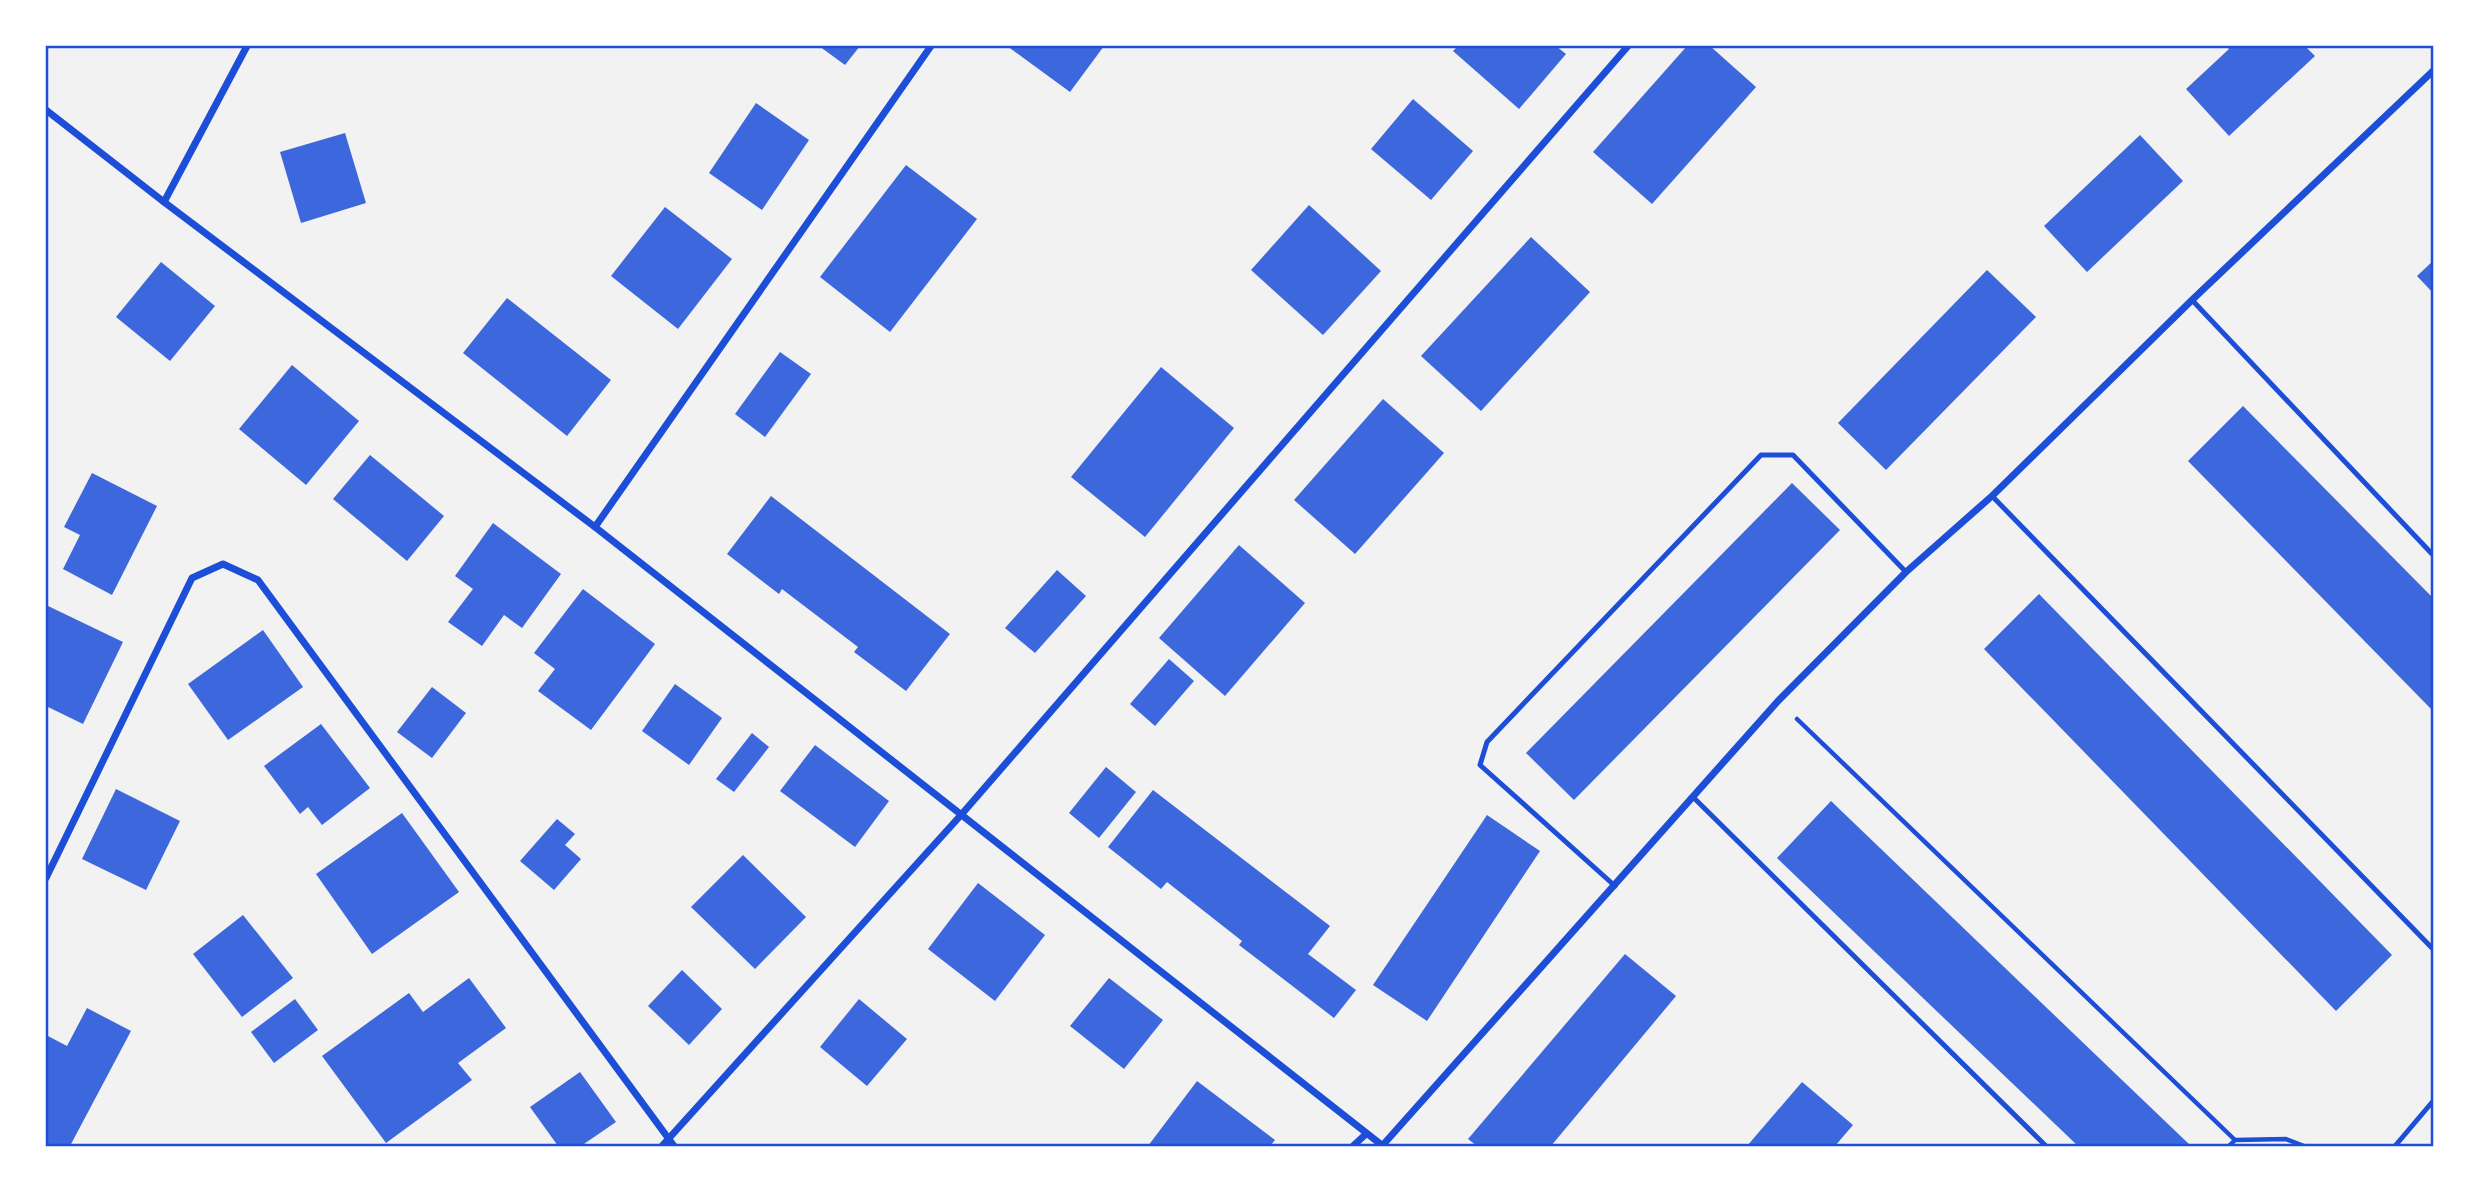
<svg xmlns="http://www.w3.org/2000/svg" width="2479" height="1192" viewBox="0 0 2479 1192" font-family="Commissioner,sans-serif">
<rect width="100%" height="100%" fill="#f2f2f2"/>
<g fill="#3d67dc">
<polygon points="819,46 860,46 845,65"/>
<polygon points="1007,46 1104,46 1070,92"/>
<polygon points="1458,46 1556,46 1566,54 1519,109 1453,51"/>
<polygon points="1687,46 1710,46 1756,87 1652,204 1593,152"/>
<polygon points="2226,46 2305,46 2315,56 2229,136 2186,89 2229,49"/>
<polygon points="1413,99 1473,151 1431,200 1371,149"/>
<polygon points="756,103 809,140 762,210 709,173"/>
<polygon points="345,133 366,203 301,223 280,152"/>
<polygon points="2140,135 2183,181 2087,272 2044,226"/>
<polygon points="906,165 977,219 890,332 820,277"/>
<polygon points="1309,205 1381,271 1323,335 1251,270"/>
<polygon points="665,207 732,259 678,329 611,276"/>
<polygon points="1531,237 1590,292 1481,411 1421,356"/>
<polygon points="2434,260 2434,294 2417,276"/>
<polygon points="161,262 215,306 170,361 116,317"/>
<polygon points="1987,270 2036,317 1886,470 1838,423"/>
<polygon points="507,298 611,380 567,436 463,353"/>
<polygon points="780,352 811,374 765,437 735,414"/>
<polygon points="292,365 359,421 306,485 239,429"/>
<polygon points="1161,367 1234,428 1145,537 1071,477"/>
<polygon points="1383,399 1444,453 1355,554 1294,500"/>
<polygon points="2243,406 2434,599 2434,712 2188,461"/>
<polygon points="370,455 444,516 407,561 333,499"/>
<polygon points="92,473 157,506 112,595 63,569 80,535 64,527"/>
<polygon points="1792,483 1840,530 1574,800 1526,753"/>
<polygon points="771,496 950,634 906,691 854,652 858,647 782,589 779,594 727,554"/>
<polygon points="493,523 561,574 522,628 504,615 482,646 448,622 473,589 455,576"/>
<polygon points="1239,545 1305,603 1225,696 1159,638"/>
<polygon points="1057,570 1086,596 1035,653 1005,628"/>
<polygon points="583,589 655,644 591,730 538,691 555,669 534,653"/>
<polygon points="2039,594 2392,955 2336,1011 1984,649"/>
<polygon points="46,605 123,642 83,724 46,706"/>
<polygon points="263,630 303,687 228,740 188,684"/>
<polygon points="1169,659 1194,681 1155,726 1130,704"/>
<polygon points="675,684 722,718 689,765 642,731"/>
<polygon points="432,687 466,713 432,758 397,732"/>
<polygon points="321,724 370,788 322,825 308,807 300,814 264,766"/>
<polygon points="752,733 769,747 734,792 716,779"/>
<polygon points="815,745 889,801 855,847 780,791"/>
<polygon points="1106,767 1136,792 1099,838 1069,813"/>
<polygon points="116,789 180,821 146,890 82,859"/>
<polygon points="1153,790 1330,926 1308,954 1356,990 1334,1018 1239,945 1242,941 1167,882 1161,889 1108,847"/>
<polygon points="1831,801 2122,1080 2191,1146 2078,1146 1924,999 1777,858"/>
<polygon points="402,813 459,892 372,954 316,874"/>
<polygon points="1487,815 1540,851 1427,1021 1373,985"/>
<polygon points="557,819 575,834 565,845 581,859 554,890 520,861"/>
<polygon points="743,855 806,917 755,969 691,907"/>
<polygon points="978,883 1045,935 995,1001 928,949"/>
<polygon points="243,915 293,978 242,1017 193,954"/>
<polygon points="1625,954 1676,996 1551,1146 1477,1146 1468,1139"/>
<polygon points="682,970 722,1009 689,1045 648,1006"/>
<polygon points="469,978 506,1028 458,1063 472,1080 386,1143 322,1056 409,993 423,1012"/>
<polygon points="1109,978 1163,1020 1124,1069 1070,1026"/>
<polygon points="295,999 318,1030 274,1063 251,1032"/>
<polygon points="859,999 907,1039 867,1086 820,1047"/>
<polygon points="87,1008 131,1031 70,1146 46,1146 46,1035 67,1046"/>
<polygon points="580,1072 616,1122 581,1146 558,1146 530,1107"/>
<polygon points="1197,1081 1275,1140 1270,1146 1148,1146"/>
<polygon points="1802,1082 1853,1125 1835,1146 1747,1146"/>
</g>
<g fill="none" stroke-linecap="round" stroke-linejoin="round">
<g stroke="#1d4ed8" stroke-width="4.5">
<polyline points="1797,719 2235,1140 2229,1146"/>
<polyline points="2235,1140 2286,1139 2304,1146"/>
</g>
<g stroke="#1d4ed8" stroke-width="5">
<polyline points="2192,300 2434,556"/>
<polyline points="1992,496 2434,950"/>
<polyline points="1693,797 2046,1146"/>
<polyline points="1615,886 1480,765 1487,742 1761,455 1793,455 1906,572"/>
<polyline points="2395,1146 2434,1100"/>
</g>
<g stroke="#1d4ed8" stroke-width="7">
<polyline points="46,110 164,202 595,527 1383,1146"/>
<polyline points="164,202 247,46"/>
<polyline points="595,527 931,46"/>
<polyline points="46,878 192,578 223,564 258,580 674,1146"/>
<polyline points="662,1146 961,815 1628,46"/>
<polyline points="1353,1146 1366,1134"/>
<polyline points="1382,1146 1778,701 1906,572 1992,496 2192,300 2434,70"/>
</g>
</g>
<rect width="2479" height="1192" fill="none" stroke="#ffffff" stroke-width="94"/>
<rect x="47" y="47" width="2385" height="1098" fill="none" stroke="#1d4ed8" stroke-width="2.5"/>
</svg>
